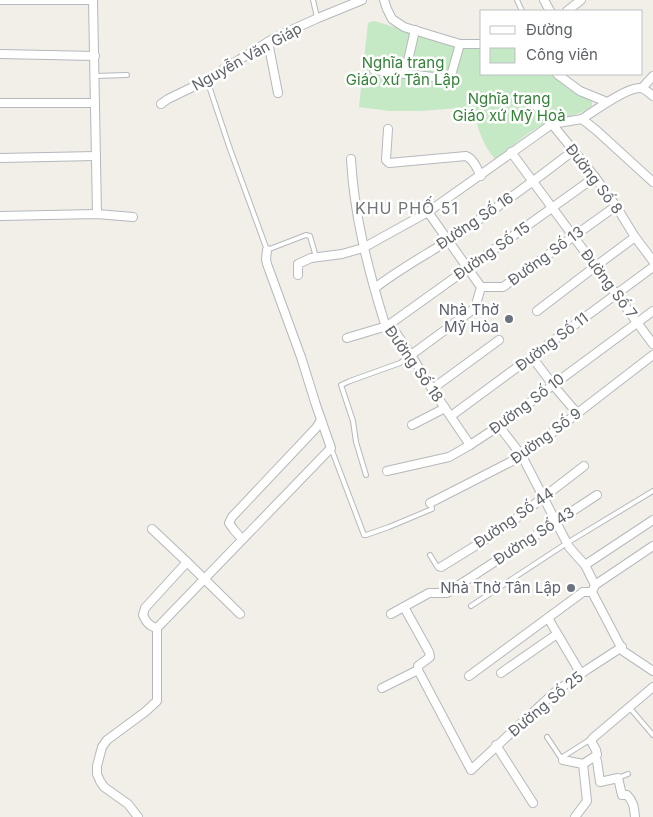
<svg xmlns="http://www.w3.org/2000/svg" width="653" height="817" viewBox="0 0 653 817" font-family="Inter,sans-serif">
<rect width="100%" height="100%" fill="#f1efe8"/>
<path fill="#c5e8c5" d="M374,21l92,27 16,-2v28h69l17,15 22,10 2,3v4c-16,12 -36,11 -52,20 -15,8 -31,23 -45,33 -14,-17 -17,-31 -22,-52l-53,4h-30l-31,-4 9,-84z"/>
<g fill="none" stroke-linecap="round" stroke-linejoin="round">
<defs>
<g id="service">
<polyline points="313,0 317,17"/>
<polyline points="517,0 522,11"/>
<polyline points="95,76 127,75"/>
<polyline points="207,80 230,149 267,250 306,235 310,236 316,257"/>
<polyline points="331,448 364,535 366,535 389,527 432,509 430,503"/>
<polyline points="366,475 356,442 353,421 341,385 350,381 400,363 411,355"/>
<polyline points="430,555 438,568 441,567"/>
<polyline points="471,606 567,543 653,491"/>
<polyline points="629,707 653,735"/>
<polyline points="547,737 561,758 591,739"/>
<polyline points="618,778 628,774"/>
</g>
<g id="minor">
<polyline points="0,0 93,0"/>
<polyline points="93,0 97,214"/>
<polyline points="384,0 387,9 392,19 404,27 460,44 482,44"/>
<polyline points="544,0 550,11"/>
<polyline points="567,11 581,0"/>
<polyline points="268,42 278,93"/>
<polyline points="0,54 95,56"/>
<polyline points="374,70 450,79 460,44"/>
<polyline points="405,74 415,30"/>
<polyline points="557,74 580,91 607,102"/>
<polyline points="642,88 653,76"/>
<polyline points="531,100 552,124 595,177 616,206 635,237 653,261"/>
<polyline points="0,103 95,103"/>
<polyline points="161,104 168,99 203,82 276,37 318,18 362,0"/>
<path d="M582,119c12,-8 44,-31 57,-31 6,0 10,5 14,8"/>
<path d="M388,129l-2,31 3,3 77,-7c8,3 11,13 15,20"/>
<polyline points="511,152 653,344"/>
<polyline points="0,158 96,156"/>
<path d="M351,159c3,56 17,110 33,162l3,5 3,-2 21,31 21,34 38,56"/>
<polyline points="428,212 481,287"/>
<polyline points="0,216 97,214 133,217"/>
<polyline points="298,275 298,264 311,258 342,254 363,248 428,212 552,124 582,119 596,130 653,182"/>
<path d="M375,288c23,-18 49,-32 74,-48 42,-28 84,-58 124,-89"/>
<polyline points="537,311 596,266 635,237"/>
<polyline points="390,324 595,177"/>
<polyline points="347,338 387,326"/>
<polyline points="411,355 475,308 481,287 503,287 616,206"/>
<polyline points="532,357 553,385 577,413"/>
<polyline points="432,389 499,340"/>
<polyline points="451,416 653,267"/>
<polyline points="412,425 445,408"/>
<polyline points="499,426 522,456 569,547 585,565"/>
<polyline points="387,471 449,457 470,445 499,426 553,385 653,311"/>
<polyline points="430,503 522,456 653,355"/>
<polyline points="152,529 187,562 240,614"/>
<polyline points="242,539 234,530 229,523 232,517 316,428 321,420"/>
<polyline points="653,546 595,585 592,592 623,651 653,671"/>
<path d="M187,562l-42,46 -2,7c3,7 6,11 14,13l174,-180 -15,-43 -15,-48 -34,-93 -1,-5 1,-9"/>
<polyline points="441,567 501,530 584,466"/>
<polyline points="595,585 585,565 653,520"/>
<polyline points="391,614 429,593 447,593 597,495"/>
<polyline points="548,618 581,674"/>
<polyline points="418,670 471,770 555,692 588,669 622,647"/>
<polyline points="501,673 557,634"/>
<polyline points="469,676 583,592 592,592"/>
<polyline points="382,688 418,670 418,666 430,657 429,652 404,607"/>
<polyline points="496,745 533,803"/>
<polyline points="563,760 583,764 587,801 575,817"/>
<path d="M597,761l3,21 18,-4 4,17h5c7,7 7,13 8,22"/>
<polyline points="583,764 597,755 596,750 591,741 593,738 653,687"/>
<polyline points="138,817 128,804 104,787 100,781 97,774 97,766 102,747 107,740 145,712 157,701 157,628"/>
</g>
</defs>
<use href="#service" stroke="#b5b8bc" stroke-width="6"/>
<use href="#minor" stroke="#b5b8bc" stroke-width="10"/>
<use href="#service" stroke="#fff" stroke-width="4"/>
<use href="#minor" stroke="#fff" stroke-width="8"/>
</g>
<g fill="#6b7280" stroke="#fff" stroke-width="2">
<circle cx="509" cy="319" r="5"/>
<circle cx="571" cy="588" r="5"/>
</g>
<g text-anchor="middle" stroke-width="5" stroke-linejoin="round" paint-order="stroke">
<g font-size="15" fill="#5f6368" stroke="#fff">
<text transform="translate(247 57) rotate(-29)" y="5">Nguyễn Văn Giáp</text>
<text transform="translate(594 179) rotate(53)" y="5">Đường Số 8</text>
<text transform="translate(475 221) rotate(-34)" y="5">Đường Số 16</text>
<text transform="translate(492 251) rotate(-35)" y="5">Đường Số 15</text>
<text transform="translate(546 256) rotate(-36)" y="5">Đường Số 13</text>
<text transform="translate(609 284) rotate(53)" y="5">Đường Số 7</text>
<text transform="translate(552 342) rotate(-37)" y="5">Đường Số 11</text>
<text transform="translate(414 364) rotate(55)" y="5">Đường Số 18</text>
<text transform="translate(527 404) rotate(-37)" y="5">Đường Số 10</text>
<text transform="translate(546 436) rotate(-36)" y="5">Đường Số 9</text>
<text transform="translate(514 518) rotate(-35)" y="5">Đường Số 44</text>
<text transform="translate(534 536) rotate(-33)" y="5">Đường Số 43</text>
<text transform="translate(546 704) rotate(-40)" y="5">Đường Số 25</text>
</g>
<g font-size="15" fill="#348238" stroke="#fff">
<text x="403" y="68">Nghĩa trang<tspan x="403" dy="17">Giáo xứ Tân Lập</tspan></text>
<text x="509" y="104">Nghĩa trang<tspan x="509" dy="17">Giáo xứ Mỹ Hoà</tspan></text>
</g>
<g font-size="15" fill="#5b616d" stroke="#fff" text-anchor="end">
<text x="499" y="315">Nhà Thờ<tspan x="499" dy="17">Mỹ Hòa</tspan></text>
<text x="561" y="593">Nhà Thờ Tân Lập</text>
</g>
<g font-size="16" letter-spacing="1" fill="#70757a" stroke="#fff">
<text x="407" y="214">KHU PHỐ 51</text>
</g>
</g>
<rect x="480" y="10" width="162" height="65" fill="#ffffff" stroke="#bfc1c3"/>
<rect x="490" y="26" width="25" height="8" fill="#ffffff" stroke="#bfc1c3"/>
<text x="526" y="35" font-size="15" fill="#5f6368">Đường</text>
<rect x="490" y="48" width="25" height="15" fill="#c5e8c5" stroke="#bfc1c3"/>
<text x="526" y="60" font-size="15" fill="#5f6368">Công viên</text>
</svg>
